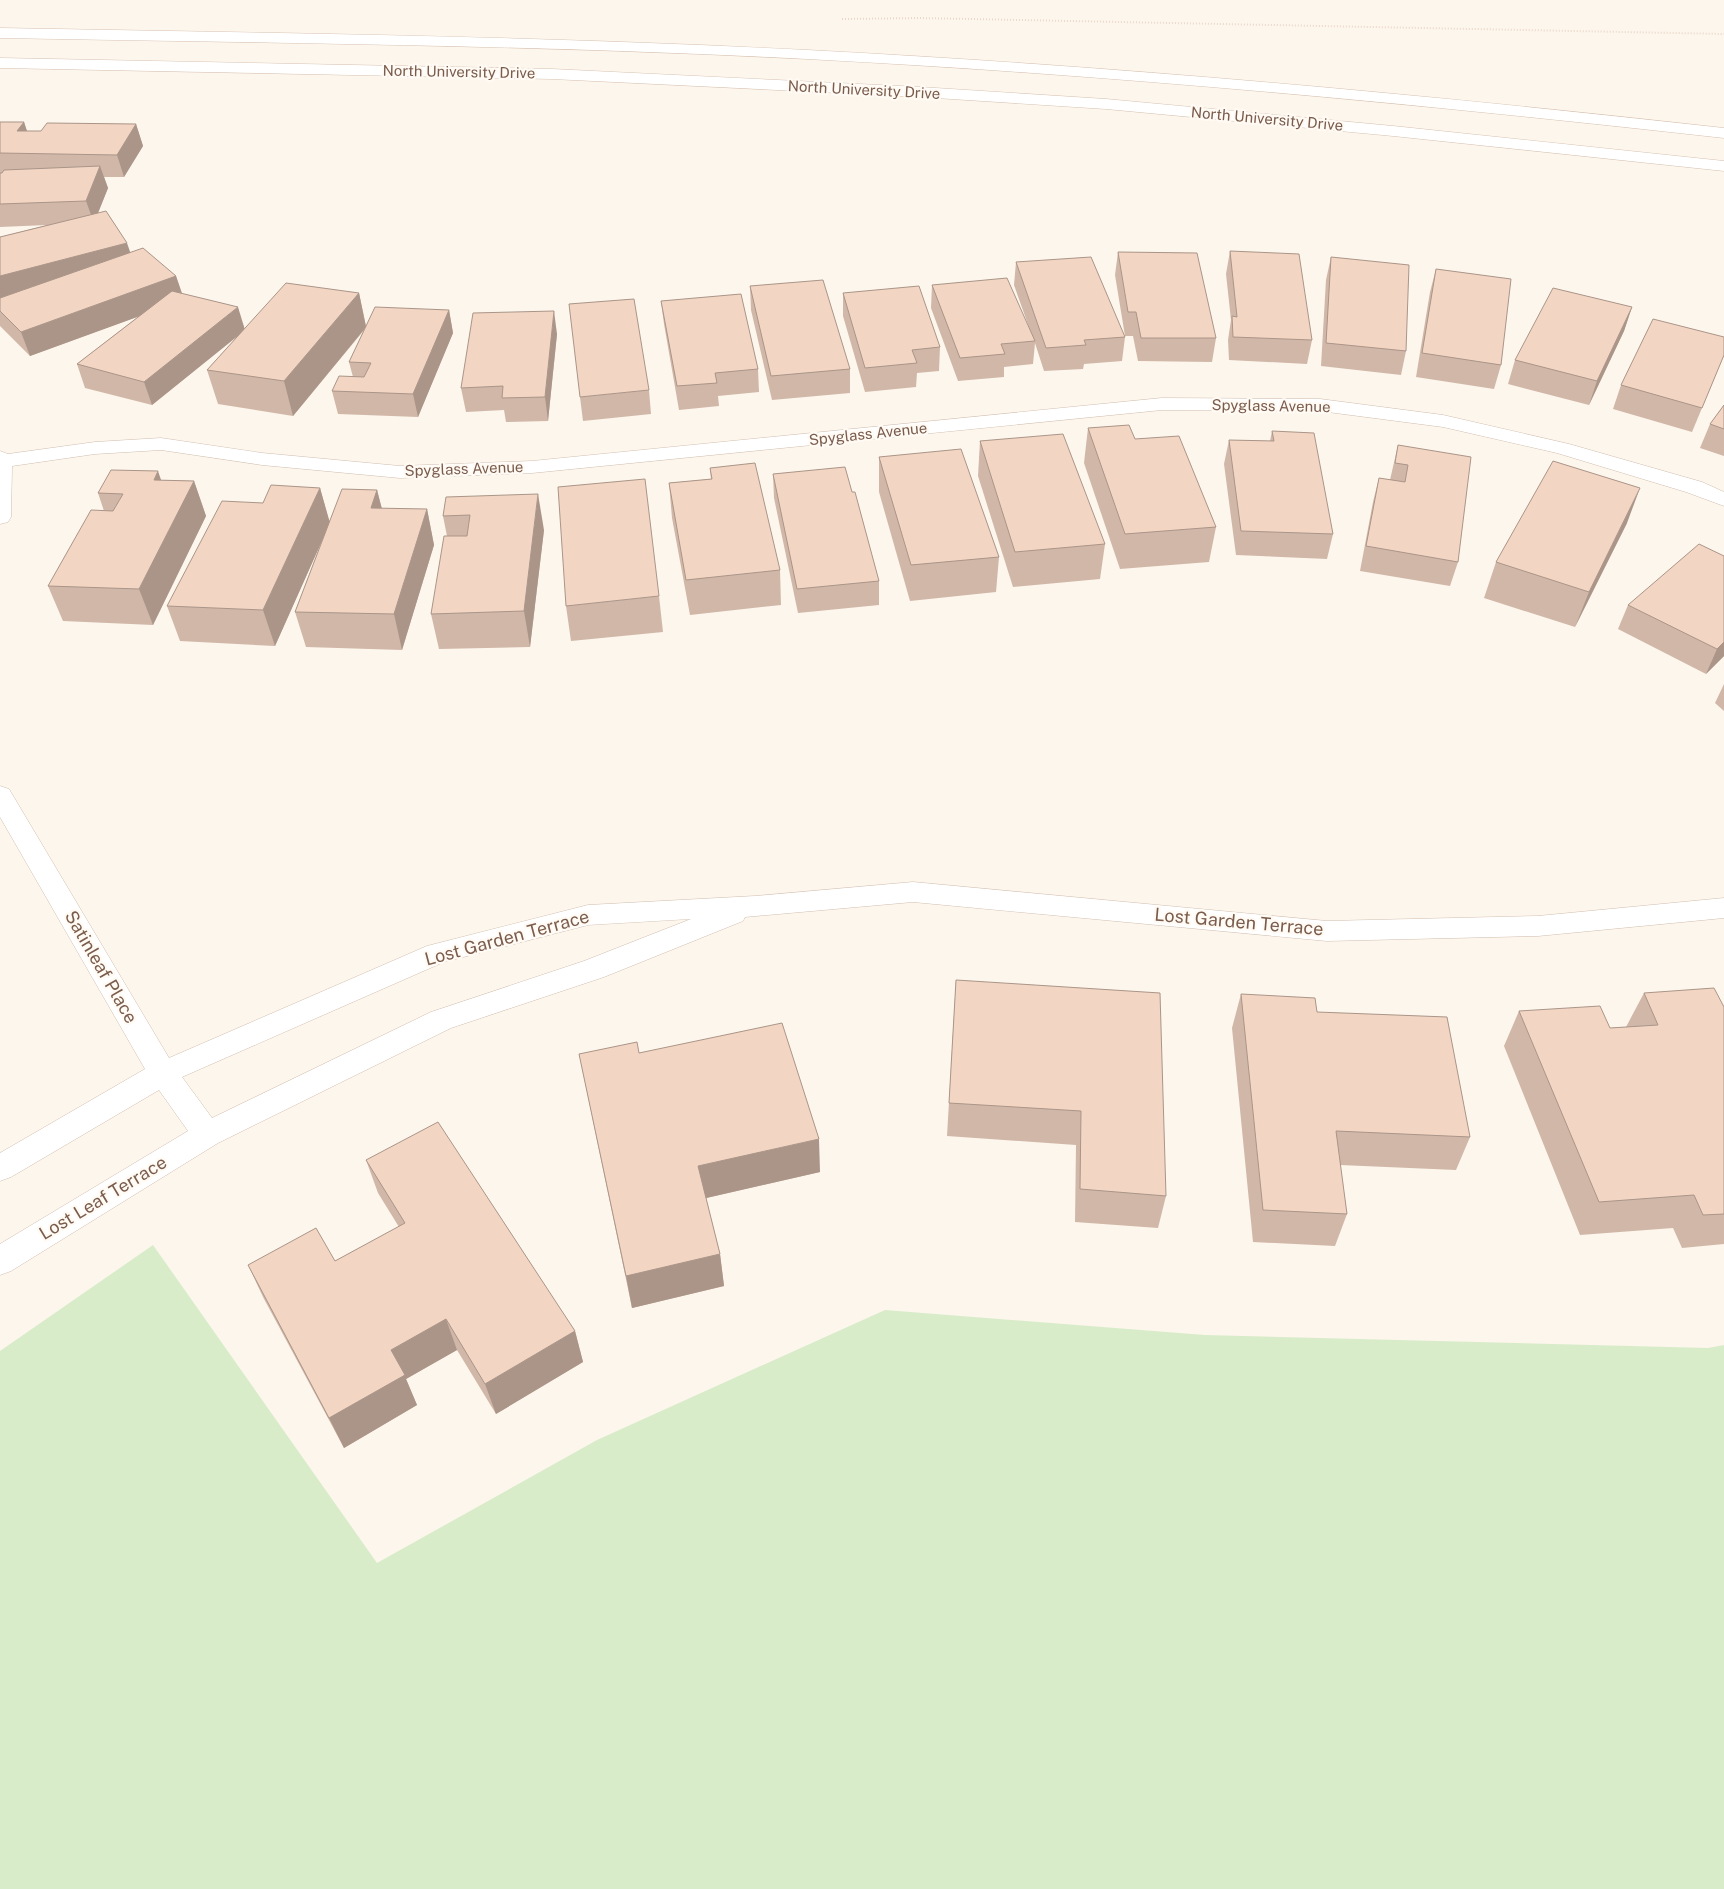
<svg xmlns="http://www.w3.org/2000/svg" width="1724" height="1889" viewBox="0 0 1724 1889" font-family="'Public Sans',sans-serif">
<rect width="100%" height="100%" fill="#fdf6ec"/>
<polygon fill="#d8ecc9" points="153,1245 377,1563 597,1440 885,1310 1205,1335 1708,1348 1724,1345 1724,1889 0,1889 0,1351"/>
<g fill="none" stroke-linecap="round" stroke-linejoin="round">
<defs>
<g id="minor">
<polygon points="1162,398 1320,399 1443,415 1569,444 1702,482 1724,492 1724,506 1686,492 1557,453 1443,427 1320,411 1162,410 532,473 400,478 262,465 161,450 95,454 12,466 11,517 8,522 0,524 0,451 8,454 95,442 161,438 262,453 400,466 532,461"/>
<path d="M0,786l9,3 160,269 258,-112 161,-41 167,-9 158,-14 414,39 211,-5 186,-18v20l-186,18 -211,5 -414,-39 -168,15 -2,4 -139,56 -153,51 -233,115 -207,128 -11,4v-31l188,-113 -29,-41 -148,87 -11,4v-28l145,-84 -145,-252zM691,919l-107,42 -153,51 -219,106 -30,-41 262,-115 144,-37z"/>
</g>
<g id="secondary">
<path d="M0,28c269,5 538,8 807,22 307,16 612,44 917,78v10c-305,-34 -610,-63 -917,-79 -269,-14 -538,-16 -807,-21z"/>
<polygon points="0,58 552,69 920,87 1106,99 1393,126 1724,161 1724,171 1393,136 1106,109 920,97 552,79 0,68"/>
</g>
</defs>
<use href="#minor" stroke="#d1beb0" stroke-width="1"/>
<use href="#secondary" stroke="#d6c0b0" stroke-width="1"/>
<polyline stroke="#d9b8a5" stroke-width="2" stroke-dasharray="0.5 2.5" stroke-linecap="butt" points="842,19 919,18 1724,34"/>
<use href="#minor" fill="#fff" fill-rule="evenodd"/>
<use href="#secondary" fill="#fff" fill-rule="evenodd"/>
</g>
<g fill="#d1b7a8">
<polygon points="0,122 24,122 27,131 41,131 136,124 143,146 124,177 104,177 108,188 98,213 130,252 176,276 182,293 244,329 359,293 366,326 449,310 453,333 418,417 338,414 332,391 353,377 349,362 365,329 293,416 218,404 207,370 239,335 152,405 85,388 77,364 139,316 30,356 0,326 0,237 47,225 0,227"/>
<polygon points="1230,251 1312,340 1307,364 1229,360 1228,340 1231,320 1226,274"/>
<polygon points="1118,252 1216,338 1212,362 1138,361 1133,336 1125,336 1115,275"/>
<polygon points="1331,257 1406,351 1401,375 1321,366 1326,280"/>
<polygon points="1016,262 1125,337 1122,361 1084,364 1083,369 1044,371 1035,343 1033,364 1004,367 1004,377 958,381 931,308 932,285 1030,330 1014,285"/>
<polygon points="1436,269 1501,365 1494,389 1416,377 1430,292"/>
<polygon points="750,286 850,369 850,393 772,400 751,310"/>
<polygon points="843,293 940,347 939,371 917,373 916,387 865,392 843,316"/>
<polygon points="661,301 758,369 759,392 718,396 719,406 679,410 664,324"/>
<polygon points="1632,307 1624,331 1589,405 1508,384 1515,360"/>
<polygon points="557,334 548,421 506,422 504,410 466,412 461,388"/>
<polygon points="1724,355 1692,432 1613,409 1621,385"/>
<polygon points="649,390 651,414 583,421 580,397"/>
<polygon points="1724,405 1724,456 1700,448 1710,424"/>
<polygon points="1088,428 1135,439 1216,527 1209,562 1120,569 1084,463"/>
<polygon points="1272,431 1333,534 1327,559 1236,555 1224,464 1229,440 1270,441"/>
<polygon points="980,441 1105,544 1100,579 1013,587 978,476"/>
<polygon points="1398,445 1458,562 1450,586 1360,571 1373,502 1379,478 1390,480"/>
<polygon points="879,457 999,557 996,592 910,601 879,492"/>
<polygon points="710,468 780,570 781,605 690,615 672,518 669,483 711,479"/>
<polygon points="773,474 852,492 879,581 879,605 798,613 774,498"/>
<polygon points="161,480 194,481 206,516 153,625 63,621 48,586 104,511 98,493"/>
<polygon points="320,488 329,521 377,490 382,509 427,509 434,545 402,650 306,647 295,612 323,538 275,646 180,641 167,606 263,503"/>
<polygon points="446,497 544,530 530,647 439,649 431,614 447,536 443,516"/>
<polygon points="1627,523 1575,627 1484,598 1496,562"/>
<polygon points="1724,556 1724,656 1706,674 1618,629 1628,605"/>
<polygon points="659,596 663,632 571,641 566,606"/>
<polygon points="1724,684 1724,711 1715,703"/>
<polygon points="956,980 1166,1196 1158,1228 1075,1222 1076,1145 947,1136"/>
<polygon points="1644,993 1724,1007 1724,1244 1682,1248 1673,1228 1580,1235 1504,1046 1519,1011 1610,1028 1626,1027"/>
<polygon points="1241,994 1317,1012 1470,1137 1456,1170 1340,1165 1347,1214 1335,1246 1253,1242 1232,1028"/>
<polygon points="579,1054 820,1172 706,1198 720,1254 724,1286 632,1308"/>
<polygon points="366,1160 575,1331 583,1362 496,1414 457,1350 406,1379 417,1405 344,1448 263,1297 248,1265 335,1261 399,1227 378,1193"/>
</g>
<g fill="#aa9588">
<polygon points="24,122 31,144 17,131"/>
<polygon points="136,124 143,146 124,177 117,155"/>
<polygon points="100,166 108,188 94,223 86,201"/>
<polygon points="127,243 135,266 0,301 0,276"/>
<polygon points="176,276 184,300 30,356 21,332"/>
<polygon points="359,293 366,327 293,416 284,381"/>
<polygon points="238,307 245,330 152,405 144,382"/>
<polygon points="1632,307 1624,331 1589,405 1597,381"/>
<polygon points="449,310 453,333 418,417 413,394"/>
<polygon points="554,311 557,334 548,421 545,397"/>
<polygon points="158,471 170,506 154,480"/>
<polygon points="194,481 206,516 153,625 139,589"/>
<polygon points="320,488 330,523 275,646 263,610"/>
<polygon points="1640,488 1627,523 1575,627 1589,592"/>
<polygon points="377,490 386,525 371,508"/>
<polygon points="538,494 544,530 530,647 524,611"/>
<polygon points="427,509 434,545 402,650 394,614"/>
<polygon points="1724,642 1724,656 1706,674 1717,649"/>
<polygon points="819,1139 820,1172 702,1199 698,1166"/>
<polygon points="720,1254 724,1286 632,1308 626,1276"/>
<polygon points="446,1319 457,1350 406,1379 417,1405 344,1448 329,1418 391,1350"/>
<polygon points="575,1331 583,1362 496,1414 485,1384"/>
</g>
<g fill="#f3d5c3" stroke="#aa9588">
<polygon points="0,122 24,122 17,131 41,131 47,123 136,124 117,155 0,153"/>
<polygon points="100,166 86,201 0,204 0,173 2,173 4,170"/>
<polygon points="106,211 127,243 0,276 0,237"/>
<polygon points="143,248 176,276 21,332 0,311 0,298"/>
<polygon points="1230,251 1299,254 1312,340 1233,337 1232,316 1237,317"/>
<polygon points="1118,252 1197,253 1216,338 1141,338 1136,312 1128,312"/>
<polygon points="1091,257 1125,337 1084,340 1086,345 1046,348 1016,262"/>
<polygon points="1331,257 1409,265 1406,351 1326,343"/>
<polygon points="1436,269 1511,279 1501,365 1422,353"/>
<polygon points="1007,278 1035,341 1001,344 1005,354 960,358 932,285"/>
<polygon points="823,280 850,369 771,376 750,286"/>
<polygon points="286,283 359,293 284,381 207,370"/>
<polygon points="919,286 940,347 912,350 917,363 865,368 843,293"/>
<polygon points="1553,288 1632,307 1597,381 1515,360"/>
<polygon points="172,291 238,307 144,382 77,364"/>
<polygon points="741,294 758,369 715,373 717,383 677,386 661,301"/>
<polygon points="634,299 649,390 580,397 569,304"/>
<polygon points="375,307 449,310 413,394 332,391 339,376 364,377 371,363 349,362"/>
<polygon points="554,311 545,397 502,398 503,386 461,388 473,313"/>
<polygon points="1653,319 1724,337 1724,355 1702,408 1621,385"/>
<polygon points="1724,405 1724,429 1710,424"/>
<polygon points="1129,425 1135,439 1179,436 1216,527 1125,534 1088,428"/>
<polygon points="1272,431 1314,433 1333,534 1241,531 1229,440 1274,441"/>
<polygon points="1063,434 1105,544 1015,552 980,441"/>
<polygon points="1398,445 1471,457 1458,562 1366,546 1379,478 1405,482 1408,465 1395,463"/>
<polygon points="961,449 999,557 911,565 879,457"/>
<polygon points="1553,461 1640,488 1589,592 1496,562"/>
<polygon points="755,463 780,570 686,580 669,483 712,479 710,468"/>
<polygon points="845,467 852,492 855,492 879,581 797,589 773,474"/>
<polygon points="111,470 158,471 154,480 194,481 139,589 48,586 91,510 113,511 123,494 98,493"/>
<polygon points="645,479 659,596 566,606 558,487"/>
<polygon points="271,485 320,488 263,610 167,606 222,501 263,503"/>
<polygon points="342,489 377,490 371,508 427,509 394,614 295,612"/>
<polygon points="538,494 524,611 431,614 444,536 467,536 470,515 443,516 446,497"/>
<polygon points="1699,544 1724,556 1724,642 1717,649 1628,605"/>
<polygon points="956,980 1160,993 1166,1196 1080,1189 1081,1111 949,1103"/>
<polygon points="1714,988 1724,1007 1724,1214 1703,1215 1694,1195 1599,1202 1519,1011 1600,1006 1610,1028 1658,1025 1644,993"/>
<polygon points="1241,994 1315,998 1317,1012 1447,1017 1470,1137 1336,1131 1347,1214 1263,1210"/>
<polygon points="782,1023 819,1139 698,1166 720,1254 626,1276 579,1054 637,1042 639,1053"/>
<polygon points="438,1122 575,1331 485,1384 446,1319 391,1350 405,1375 329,1418 248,1265 316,1228 335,1261 405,1223 366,1160"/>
</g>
<g text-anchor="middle" stroke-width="4.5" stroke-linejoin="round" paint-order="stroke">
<g font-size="15" fill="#7a5c4d" stroke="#fffaf3">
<text transform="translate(459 72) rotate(1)" y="5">North University Drive</text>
<text transform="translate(864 90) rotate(3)" y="5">North University Drive</text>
<text transform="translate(1267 119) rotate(5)" y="5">North University Drive</text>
<text transform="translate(1271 406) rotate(1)" y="5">Spyglass Avenue</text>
<text transform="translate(868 434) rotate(-6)" y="5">Spyglass Avenue</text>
<text transform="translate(464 469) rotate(-2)" y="5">Spyglass Avenue</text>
</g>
<g font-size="18" fill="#7a5c4d" stroke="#fffaf3">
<text transform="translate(1239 922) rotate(5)" y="6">Lost Garden Terrace</text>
<text transform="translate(507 938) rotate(-15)" y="6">Lost Garden Terrace</text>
<text transform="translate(101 967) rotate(60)" y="6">Satinleaf Place</text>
<text transform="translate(103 1198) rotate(-31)" y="6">Lost Leaf Terrace</text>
</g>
</g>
</svg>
